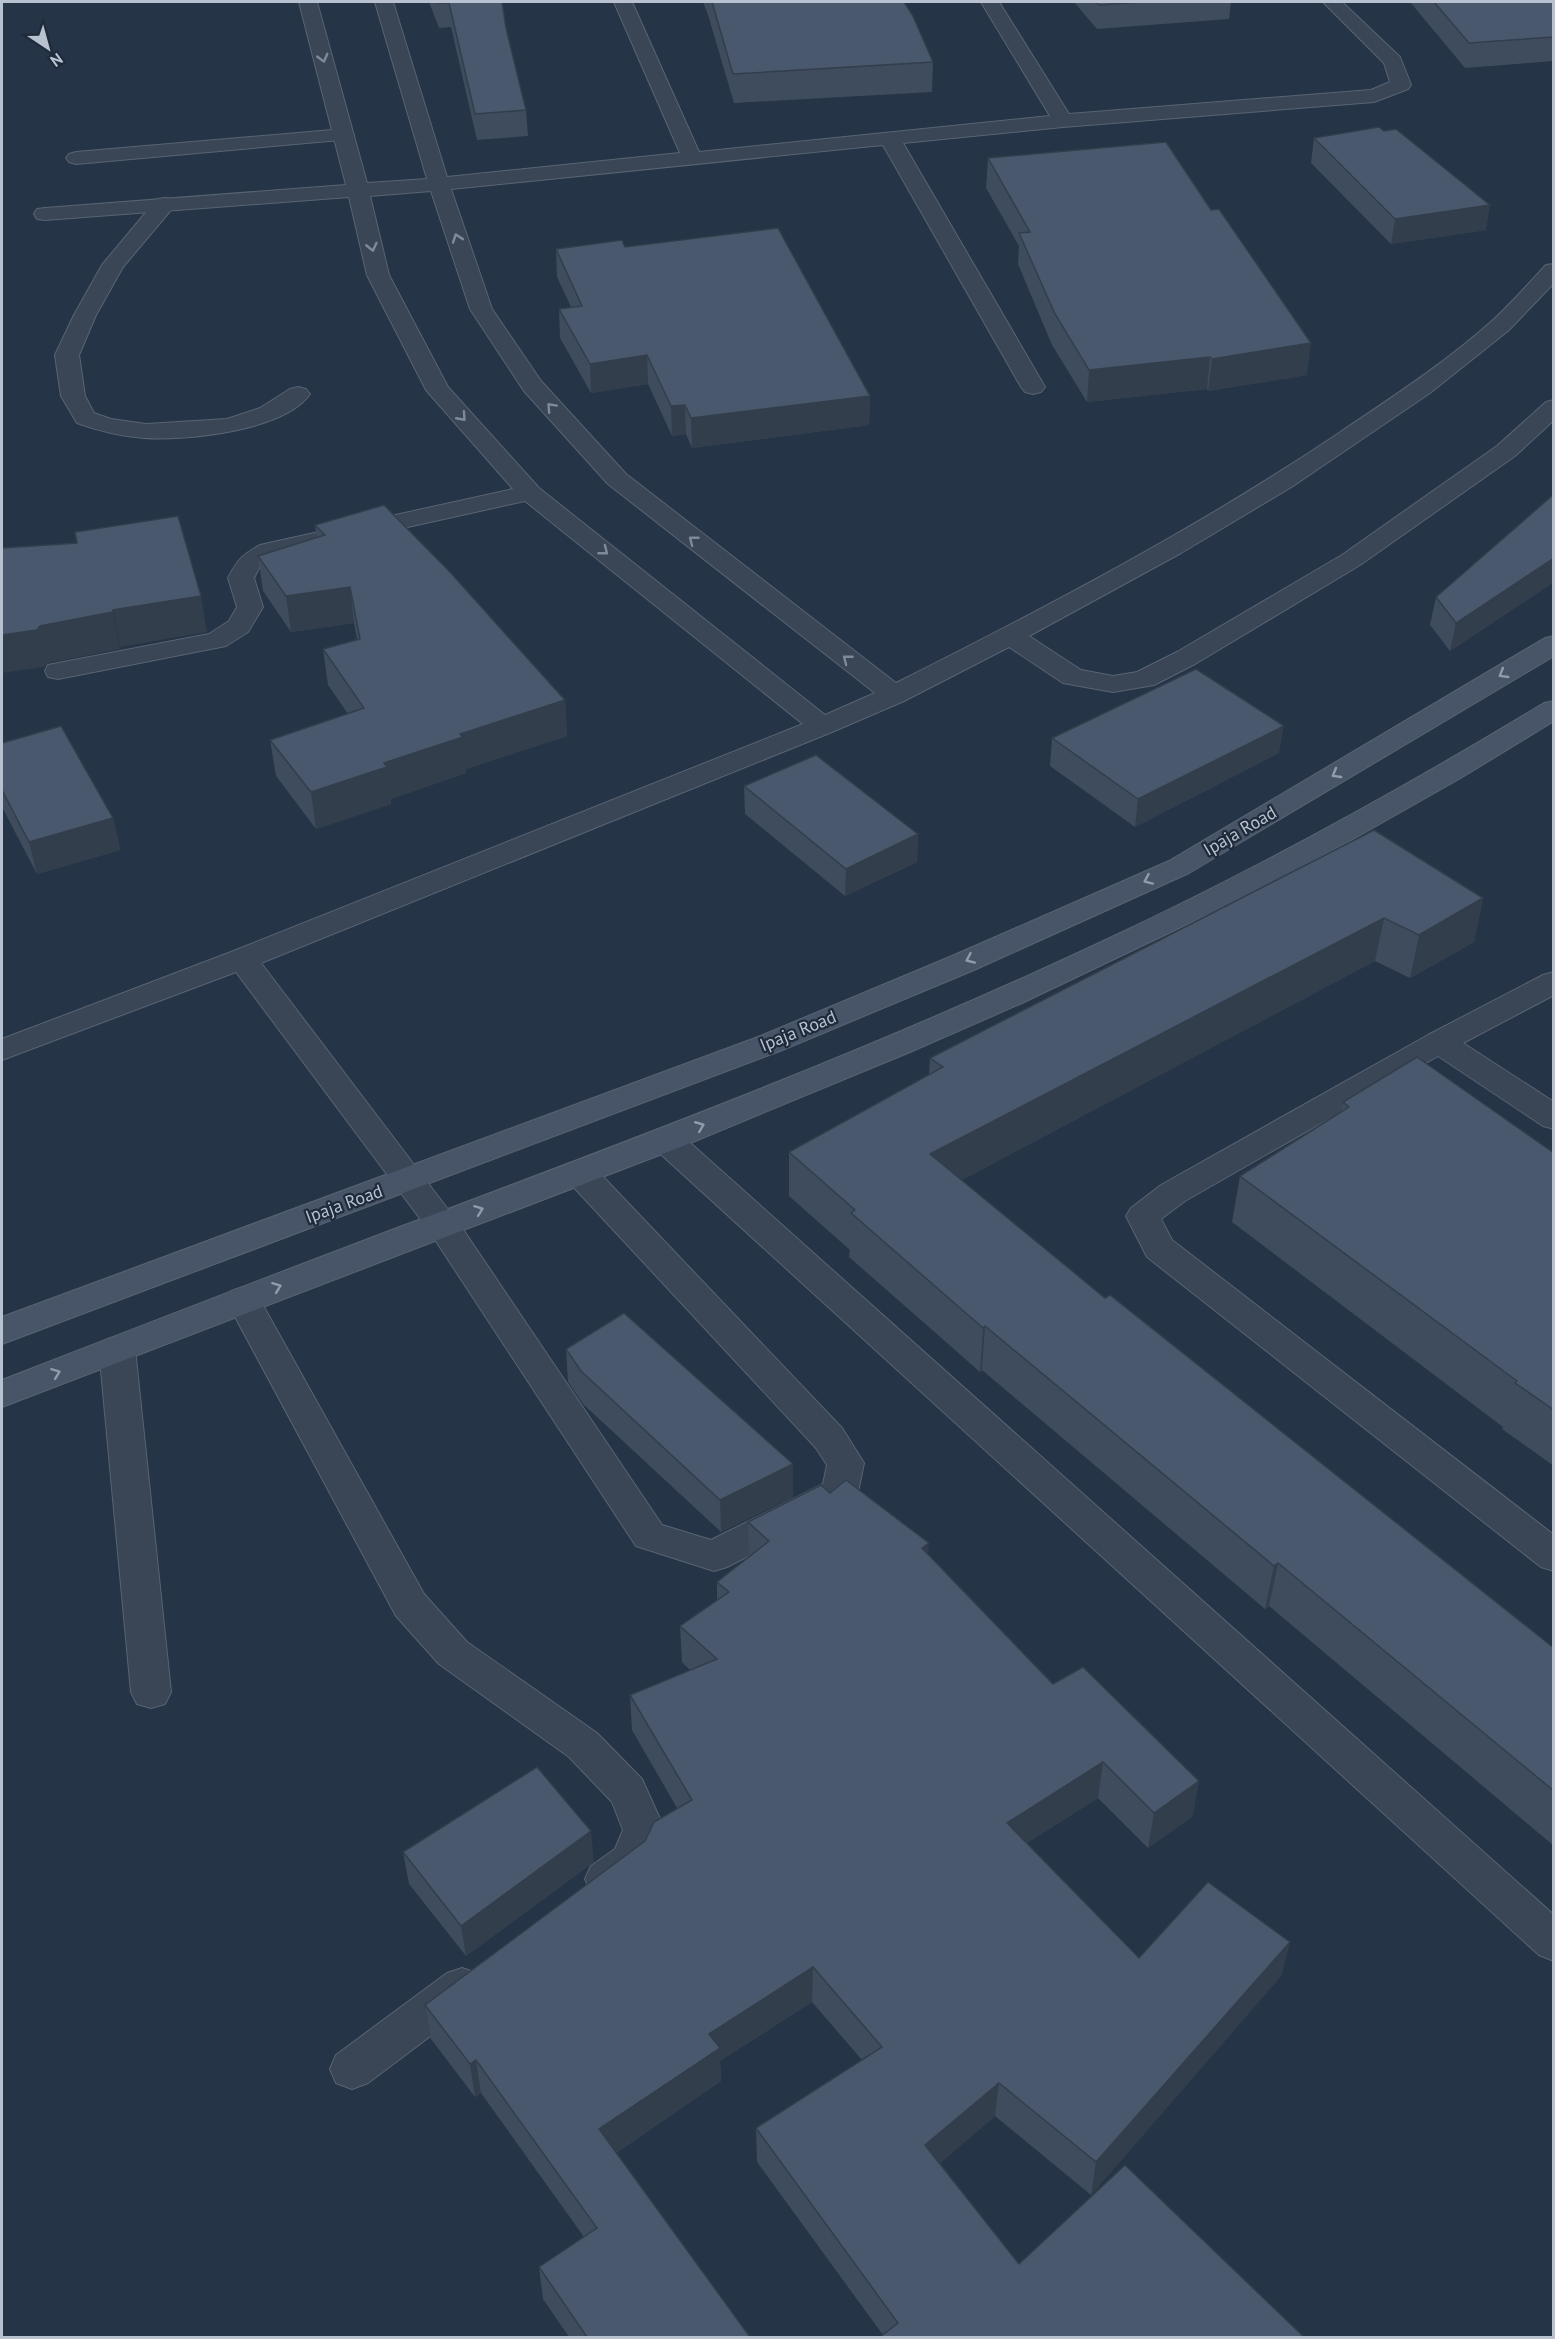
<svg xmlns="http://www.w3.org/2000/svg" width="1555" height="2339" viewBox="0 0 1555 2339" font-family="'PT Sans',sans-serif">
<rect width="100%" height="100%" fill="#253446"/>
<g fill="none" stroke-linecap="round" stroke-linejoin="round">
<defs>
<g id="service">
<polygon points="344,129 351,131 354,135 351,139 76,164 69,162 66,158 69,154 76,152"/>
<path d="M165,198l8,1 3,5 -53,63 -27,48 -17,40 6,41 9,17 17,6 35,5 81,-5 33,-11 30,-19 8,-2 8,2 4,5c-26,37 -124,47 -166,44 -23,-2 -45,-7 -67,-15l-16,-27 -6,-41 19,-40 28,-50 55,-66z"/>
<polygon points="579,1161 591,1164 842,1428 864,1463 858,1492 853,1502 727,1567 714,1571 636,1546 430,1232 425,1224 430,1216 442,1212 454,1216 662,1525 711,1540 823,1484 827,1465 816,1448 567,1180 562,1172 567,1164"/>
<polygon points="243,1287 255,1291 424,1594 467,1642 597,1733 642,1779 665,1830 646,1874 621,1892 606,1897 591,1892 585,1879 591,1866 615,1849 623,1830 612,1802 569,1757 439,1664 396,1616 226,1300 231,1291"/>
<polygon points="117,1336 129,1340 135,1349 171,1692 165,1704 151,1708 137,1704 131,1692 99,1349 105,1340"/>
<polygon points="462,1968 477,1973 483,1987 477,2001 368,2083 352,2089 336,2083 330,2069 336,2055 447,1973"/>
</g>
<g id="minor">
<path d="M299,2h18l50,181 60,-4 -52,-177h18l54,175 233,-24 -66,-151h18l67,150 351,-36 -69,-114h18l70,112 302,-24 19,-8 -6,-19 -61,-61h19l58,55 11,28 -3,4 -34,13 -311,25 -160,16 142,244 -4,5 -8,2 -8,-2 -4,-5 -138,-242 -432,44 41,120 49,72 85,93 270,209c151,-76 302,-155 443,-250 52,-35 106,-70 153,-112 19,-17 36,-37 54,-56l8,-1v19l-45,47 -79,63 -137,93 -112,67 -152,83 52,34 32,6 24,-4 40,-20 165,-97 155,-109 49,-44 8,-2v20l-39,36 -155,109 -165,99 -41,21 -41,7 -50,-9 -54,-36 -105,54 -72,31 -571,231 198,261 -5,8 -12,4 -12,-4 -194,-260 -234,88v-21l229,-87 572,-228 -278,-223 -248,55 -17,10 -6,12 9,29 -15,25 -22,14 -168,33 -10,-2 -3,-6 3,-6 161,-31 20,-13 8,-14 -9,-29c10,-19 14,-23 32,-33l253,-56 -87,-99 -59,-115 -18,-78 -304,23 -8,-1 -3,-5 3,-5 8,-1 301,-23zM431,191l39,118 54,82 84,93 267,209 -50,22 -286,-227 -91,-101 -59,-112 -19,-79z"/>
<polygon points="1554,972 1554,995 1463,1043 1554,1102 1554,1129 1543,1126 1438,1056 1185,1201 1161,1219 1172,1240 1554,1535 1554,1571 1541,1567 1147,1257 1126,1216 1131,1208 1161,1185 1428,1035 1543,975"/>
<polygon points="666,1129 678,1132 1554,1915 1554,1961 1539,1955 654,1148 650,1140 654,1132"/>
</g>
<g id="secondary">
<polygon points="1554,636 1554,656 1189,873 974,970 780,1051 2,1344 2,1317 758,1037 952,956 1169,861 1545,638"/>
<path d="M1554,701v20l-95,58 -106,60 -109,58 -222,106 -112,49 -227,94 -681,261v-27c131,-51 263,-102 395,-152 241,-90 482,-181 715,-291 149,-70 292,-149 432,-234z"/>
</g>
</defs>
<use href="#service" stroke="#596473" stroke-width="2"/>
<use href="#minor" stroke="#596473" stroke-width="2"/>
<use href="#secondary" stroke="#596473" stroke-width="2"/>
<use href="#service" fill="#3a4655" fill-rule="evenodd"/>
<use href="#minor" fill="#3a4655" fill-rule="evenodd"/>
<use href="#secondary" fill="#485569" fill-rule="evenodd"/>
</g>
<g fill="#3f4c5e">
<polygon points="429,2 502,2 506,28 526,110 528,136 477,140 451,27 439,28"/>
<polygon points="703,2 904,2 933,62 932,92 734,103 708,15"/>
<polygon points="1074,2 1231,2 1229,19 1097,29"/>
<polygon points="1410,2 1554,2 1554,61 1465,68"/>
<polygon points="1314,138 1486,230 1391,244 1311,163"/>
<polygon points="988,158 1307,375 1208,391 1207,389 1087,402 1052,345 1018,264 1019,246 986,188"/>
<polygon points="625,247 870,396 869,425 692,448 686,434 672,436 648,384 591,393 560,338 559,309 571,307 557,277 556,249"/>
<polygon points="1554,494 1554,582 1450,651 1430,625 1436,597"/>
<polygon points="315,525 565,700 567,736 466,769 466,773 391,799 391,804 316,829 276,776 270,740 348,714 328,685 323,649 357,639 354,623 291,632 263,591 258,556 317,538"/>
<polygon points="1052,738 1279,753 1135,827 1050,766"/>
<polygon points="2,743 113,818 120,850 37,874 2,807"/>
<polygon points="744,786 918,834 917,862 845,896 745,814"/>
<polygon points="1374,830 1483,898 1474,942 1410,978 1375,961 962,1180 1105,1298 1554,1648 1554,1846 1269,1606 1265,1609 982,1370 980,1372 849,1257 850,1250 789,1196 789,1152 929,1075 930,1058"/>
<polygon points="1343,1102 1554,1153 1554,1466 1502,1429 1503,1427 1232,1222 1240,1176 1341,1111"/>
<polygon points="566,1349 793,1497 721,1532 583,1404 568,1382"/>
<polygon points="830,1493 928,1554 1053,1684 1193,1816 1148,1848 1098,1798 1027,1843 1139,1958 1290,1942 1281,1976 1091,2195 995,2116 940,2163 1019,2264 1304,2337 883,2335 757,2162 756,2128 862,2060 812,2002 720,2061 721,2081 616,2153 750,2337 569,2337 543,2299 539,2267 584,2237 481,2093 475,2097 431,2039 425,2005 645,1841 677,1808 632,1730 630,1695 690,1670 682,1662 680,1626 717,1600 717,1582 749,1557 748,1522"/>
<polygon points="403,1852 594,1862 466,1956 409,1884"/>
</g>
<g fill="#333e4c">
<polygon points="1490,205 1486,230 1391,244 1395,219"/>
<polygon points="1311,343 1307,375 1208,391 1212,359"/>
<polygon points="647,355 648,384 591,393 590,364"/>
<polygon points="1210,357 1207,389 1087,402 1089,370"/>
<polygon points="870,396 869,425 692,448 691,418"/>
<polygon points="685,405 686,434 672,436 671,406"/>
<polygon points="1554,558 1554,582 1450,651 1456,623"/>
<polygon points="350,587 354,623 291,632 286,596"/>
<polygon points="201,596 207,632 120,647 113,610"/>
<polygon points="113,612 120,649 48,663 44,667 2,673 2,635 40,626"/>
<polygon points="565,700 567,736 466,769 466,773 391,799 391,804 316,829 311,792 460,734"/>
<polygon points="1284,726 1279,753 1135,827 1138,799"/>
<polygon points="113,818 120,850 37,874 29,842"/>
<polygon points="918,834 917,862 845,896 846,869"/>
<polygon points="1483,898 1474,942 1410,978 1419,935"/>
<polygon points="1384,918 1375,961 928,1198 930,1154"/>
<polygon points="985,1326 982,1370 980,1372 983,1328"/>
<polygon points="793,1464 793,1497 721,1532 720,1500"/>
<polygon points="929,1543 926,1580 922,1548"/>
<polygon points="1278,1563 1269,1606 1265,1609 1274,1566"/>
<polygon points="1103,1762 1098,1798 1003,1858 1007,1823"/>
<polygon points="1199,1781 1193,1816 1148,1848 1154,1813"/>
<polygon points="591,1831 594,1862 466,1956 461,1926"/>
<polygon points="1290,1942 1281,1976 1091,2195 1096,2162"/>
<polygon points="813,1967 812,2002 720,2061 721,2081 602,2162 599,2129 709,2034"/>
<polygon points="476,2060 481,2093 475,2097 470,2064"/>
<polygon points="999,2083 995,2116 923,2178 925,2145"/>
</g>
<g fill="#49586d" stroke="#333e4c" stroke-width="1.5">
<polygon points="436,2 502,2 506,28 526,110 475,114 449,3 437,3"/>
<polygon points="712,2 904,2 913,16 933,62 733,74"/>
<polygon points="1096,2 1141,2 1099,5"/>
<polygon points="1434,2 1554,2 1554,37 1469,43"/>
<polygon points="1379,127 1384,131 1396,129 1490,205 1395,219 1314,138"/>
<polygon points="1166,142 1211,210 1219,209 1311,343 1212,359 1210,357 1089,370 1055,314 1019,233 1030,232 988,158"/>
<polygon points="778,228 870,396 691,418 685,405 671,406 647,355 590,364 559,309 582,306 556,249 622,240 625,247"/>
<polygon points="1554,494 1554,558 1456,623 1436,597"/>
<polygon points="384,505 450,572 565,700 460,734 463,737 384,763 387,767 311,792 270,740 364,708 323,649 360,639 350,587 286,596 258,556 325,535 315,525"/>
<polygon points="178,516 201,596 113,610 113,612 40,626 37,630 2,635 2,548 77,543 75,532"/>
<polygon points="1196,669 1284,726 1138,799 1052,738"/>
<polygon points="61,726 113,818 29,842 2,790 2,743"/>
<polygon points="816,755 918,834 846,869 744,786"/>
<polygon points="1374,830 1483,898 1419,935 1384,918 930,1154 1105,1298 1110,1295 1554,1648 1554,1791 1278,1563 1274,1566 985,1326 983,1328 851,1213 855,1210 789,1152 943,1067 930,1058"/>
<polygon points="1417,1057 1554,1153 1554,1410 1515,1383 1517,1381 1240,1176 1349,1107 1343,1102"/>
<polygon points="624,1313 793,1464 720,1500 581,1371 566,1349"/>
<polygon points="846,1480 929,1543 922,1548 1053,1684 1083,1667 1199,1781 1154,1813 1103,1762 1007,1823 1139,1958 1208,1882 1290,1942 1096,2162 999,2083 925,2145 1019,2264 1125,2165 1304,2337 880,2337 898,2323 756,2128 882,2047 813,1967 709,2034 720,2048 599,2129 750,2337 587,2337 539,2267 597,2228 476,2060 470,2064 425,2005 645,1841 654,1822 692,1800 630,1695 717,1659 680,1626 729,1592 717,1582 769,1541 748,1522 821,1485 830,1493"/>
<polygon points="537,1767 591,1831 461,1926 403,1852"/>
</g>
<defs><path id="oneway-chevron" d="M-2-3.5L2.5 0L-2 3.5" fill="none" stroke-width="1.6" stroke-linecap="round" stroke-linejoin="round" transform="scale(1.5)"/></defs>
<g stroke="#7f8a98">
<use href="#oneway-chevron" transform="translate(323 58) rotate(75)"/>
<use href="#oneway-chevron" transform="translate(457 238) rotate(-109)"/>
<use href="#oneway-chevron" transform="translate(372 247) rotate(77)"/>
<use href="#oneway-chevron" transform="translate(551 407) rotate(-133)"/>
<use href="#oneway-chevron" transform="translate(462 417) rotate(48)"/>
<use href="#oneway-chevron" transform="translate(693 540) rotate(-142)"/>
<use href="#oneway-chevron" transform="translate(604 551) rotate(38)"/>
<use href="#oneway-chevron" transform="translate(847 659) rotate(-142)"/>
</g>
<g stroke="#919bab">
<use href="#oneway-chevron" transform="translate(1503 674) rotate(149)"/>
<use href="#oneway-chevron" transform="translate(1336 774) rotate(150)"/>
<use href="#oneway-chevron" transform="translate(1148 880) rotate(156)"/>
<use href="#oneway-chevron" transform="translate(970 959) rotate(156)"/>
<use href="#oneway-chevron" transform="translate(700 1126) rotate(-22)"/>
<use href="#oneway-chevron" transform="translate(479 1210) rotate(-21)"/>
<use href="#oneway-chevron" transform="translate(277 1287) rotate(-21)"/>
<use href="#oneway-chevron" transform="translate(56 1373) rotate(-21)"/>
</g>
<g text-anchor="middle" stroke-width="4.5" stroke-linejoin="round" paint-order="stroke">
<g font-size="18" fill="#b8c1cf" stroke="#1f2b3b">
<text transform="translate(1240 831) rotate(-30)" y="6">Ipaja Road</text>
<text transform="translate(798 1031) rotate(-22)" y="6">Ipaja Road</text>
<text transform="translate(344 1204) rotate(-20)" y="6">Ipaja Road</text>
</g>
</g>
<rect width="1555" height="2339" fill="none" stroke="#b8c1cf" stroke-width="6"/>
<g transform="translate(48 48) rotate(144)" stroke="#1f2b3b" stroke-width="4.5" paint-order="stroke">
<path d="M0-4.5L10 22L0 15L-10 22Z" fill="#b8c1cf"/>
<text y="-9" font-size="16" font-weight="bold" text-anchor="middle" fill="#b8c1cf">N</text>
</g>
</svg>
